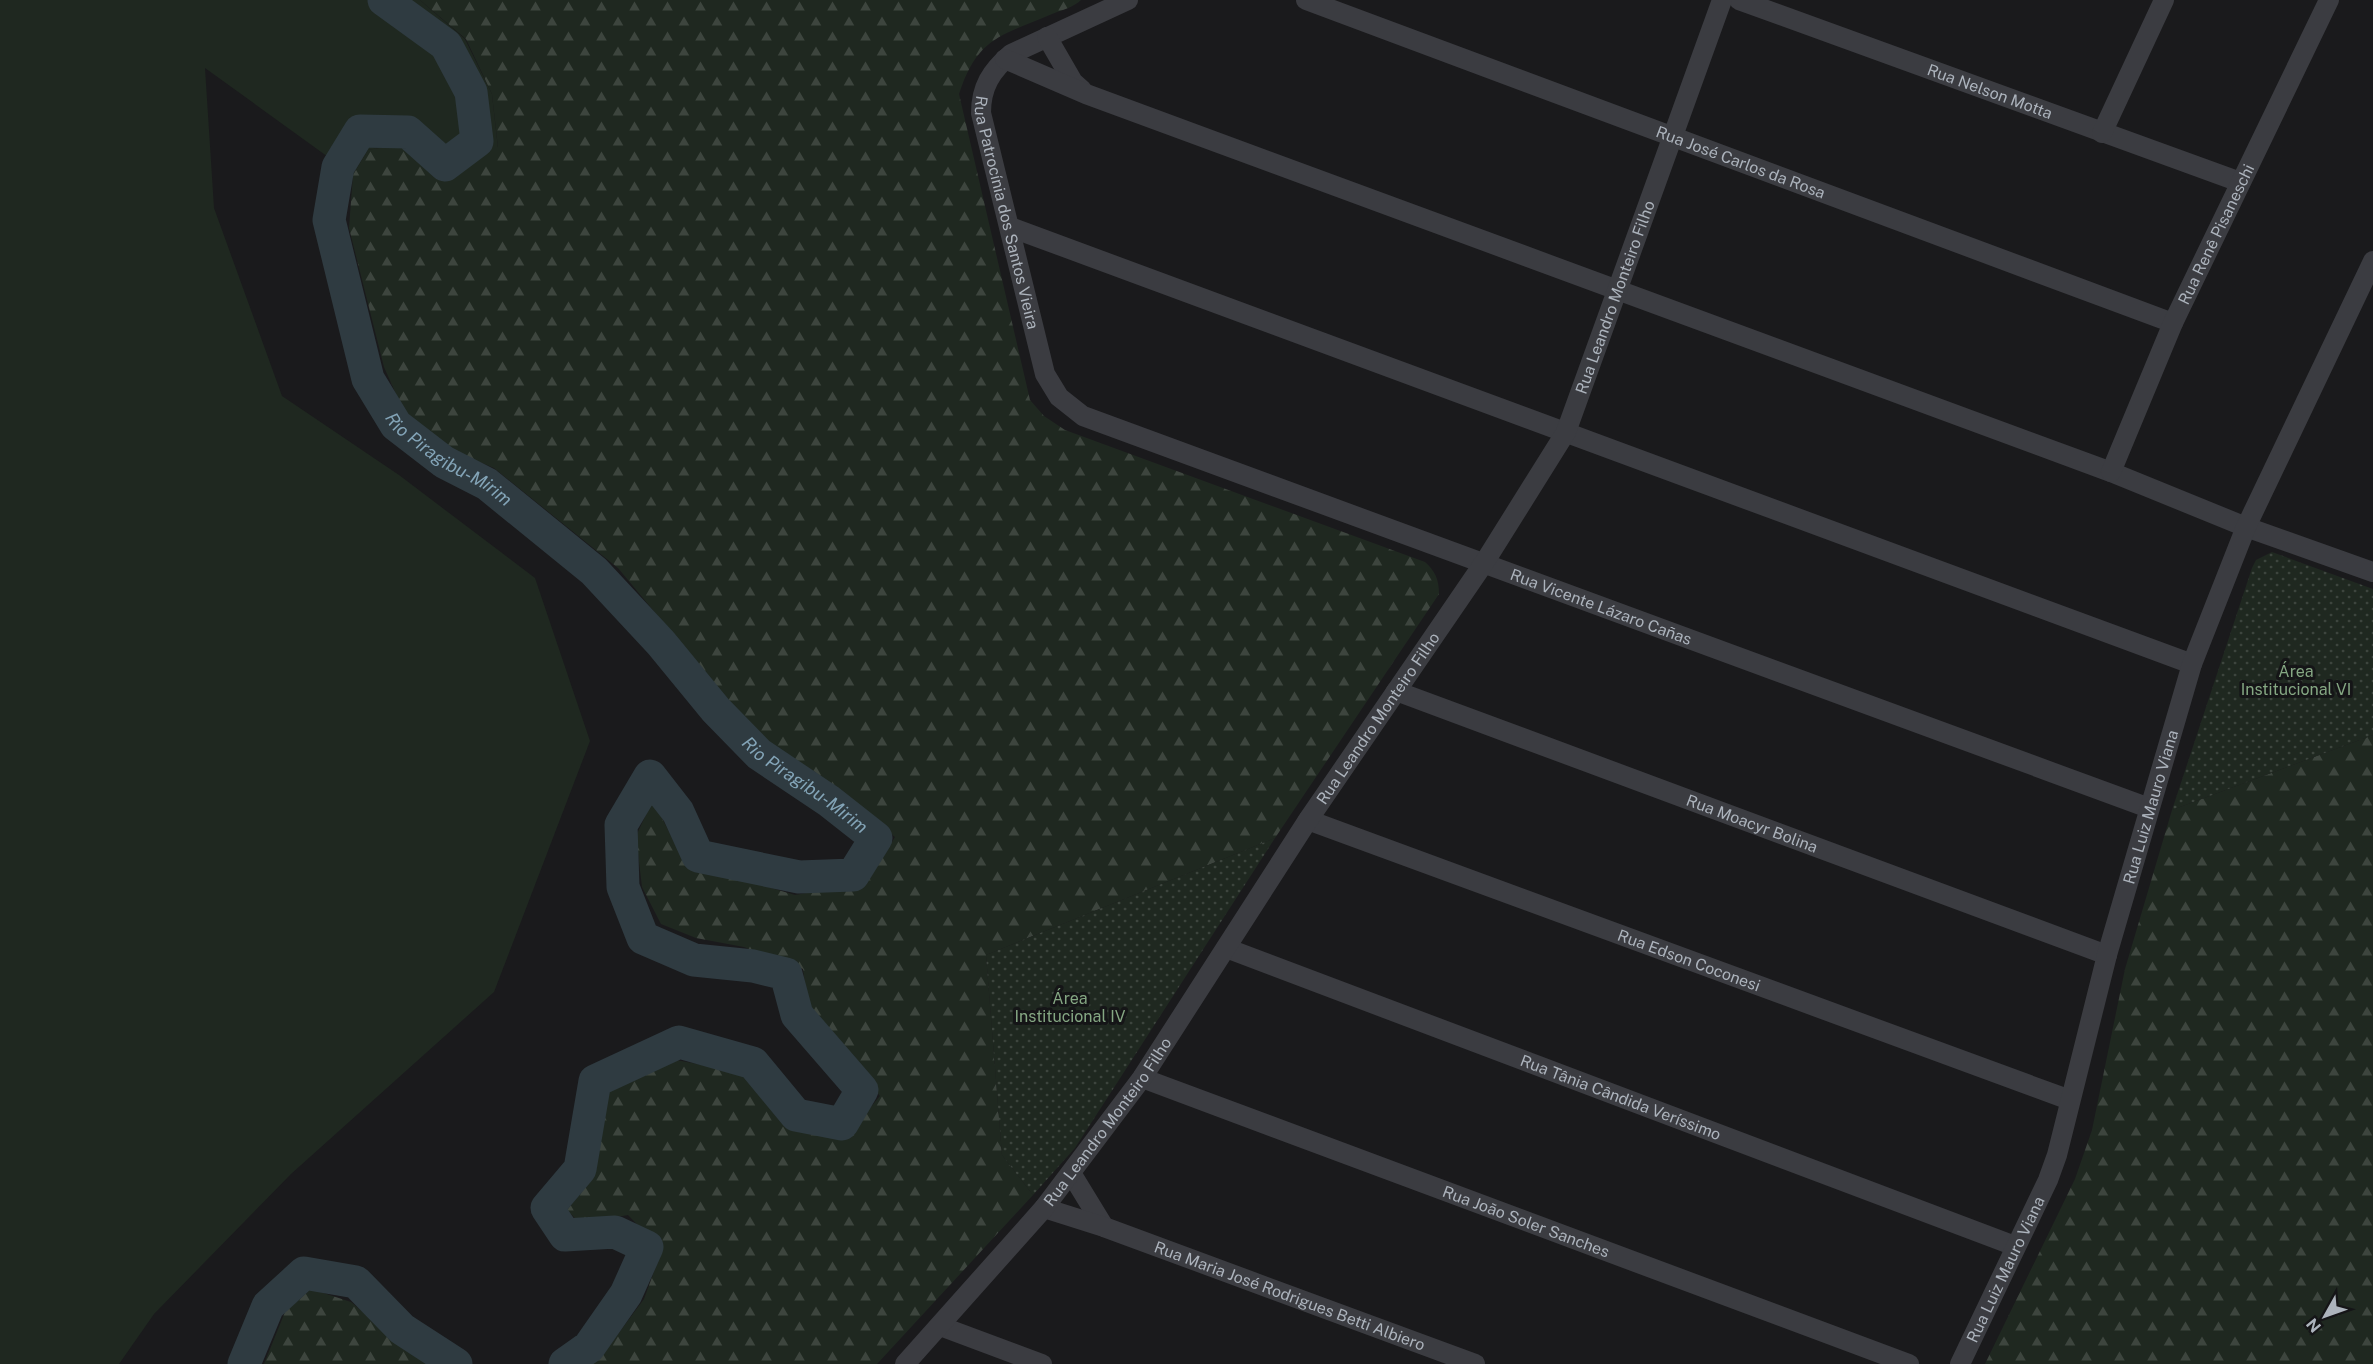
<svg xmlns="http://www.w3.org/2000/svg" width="2373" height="1364" viewBox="0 0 2373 1364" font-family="'Public Sans',sans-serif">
<defs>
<pattern id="forest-firs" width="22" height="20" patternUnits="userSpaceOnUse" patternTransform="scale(1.5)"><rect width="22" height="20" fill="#1f2820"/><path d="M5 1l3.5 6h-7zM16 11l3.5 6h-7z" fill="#3d453e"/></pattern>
<pattern id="park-dots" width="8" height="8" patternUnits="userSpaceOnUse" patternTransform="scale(1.5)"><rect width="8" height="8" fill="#1f2820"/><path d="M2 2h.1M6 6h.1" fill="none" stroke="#3d453e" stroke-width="1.8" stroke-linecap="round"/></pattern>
</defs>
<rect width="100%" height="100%" fill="#1a1a1c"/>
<polygon fill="#1f2820" points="0,0 420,0 465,39 492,94 498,148 445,182 402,144 368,150 353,175 205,68 214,208 282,396 399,475 535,578 590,741 494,992 291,1174 154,1314 119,1364 0,1364"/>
<g fill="url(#forest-firs)">
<path d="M420,0h661c-7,7 -19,10 -29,14 -51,22 -74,22 -93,80l71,306 14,16 21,14 360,132c10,9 14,17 14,32l-164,244 -289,117 16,200 31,40 -156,169h-286l10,-7 43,-58 18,-49 -34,-35 -48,8 -13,-13 26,-33 13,-85 70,-32 68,13 49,54 51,12 36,-43 -72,-88 -5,-39 -59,-22 -48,-9 -35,-14 -19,-37 -6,-51 17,-36 31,62 111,33 72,-12 28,-46 -80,-65 -46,-28 -43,-46 -108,-130 -124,-100 -50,-21 -39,-33 -21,-47 -35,-139 4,-53 15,-25 34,-6 43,37 53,-34 -6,-53 -26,-55z"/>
<polygon points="2373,735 2373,1364 1985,1364 2075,1179 2092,1130 2125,969 2172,810"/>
<polygon points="311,1289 351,1302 402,1345 434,1364 264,1364 285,1312"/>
</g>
<g fill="url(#park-dots)">
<polygon points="2272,552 2373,589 2373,735 2172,810 2252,568 2256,560"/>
<polygon points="1275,838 1075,1148 1033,1195 1002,1155 986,955"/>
</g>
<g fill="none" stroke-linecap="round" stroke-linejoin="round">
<g stroke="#2f3b41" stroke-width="33">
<path id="s1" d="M384,0l62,45 25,47 6,49 -32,24 -37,-33 -48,-1 -22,36 -9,53 39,159 28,46 48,37 43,22 107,87 67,72 55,67 43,44 70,47 47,37 -23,37 -54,2 -101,-21 -20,-44 -28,-36 -29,49 2,62 20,51 51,22 59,6 33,8 11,41 65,75 -20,34 -46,-9 -43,-52 -74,-21 -84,39 -15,88 -33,39 18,27 50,-3 32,15 -21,47 -37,53 -24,17"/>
<polyline points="244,1364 268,1306 304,1273 356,1282 402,1329 456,1364"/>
</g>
<g stroke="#3b3c41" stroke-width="20">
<path id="s2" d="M1128,0l-117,54c-20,17 -30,33 -30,59l64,261 14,23 24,19 1066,392"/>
<path id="s3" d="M1306,0l867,323"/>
<path id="s4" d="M1739,0l501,182"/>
<polyline points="1047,37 1073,82 1082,90"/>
<polyline points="1005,59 1086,94 2111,472 2246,527 2373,572"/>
<polyline points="2102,133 2164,0"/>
<polyline points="1010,227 2192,664"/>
<path id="s5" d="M2111,472l62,-149 156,-323"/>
<path id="s6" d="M1396,691l711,264"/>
<path id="s7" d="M1308,820l762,280"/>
<path id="s8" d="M1226,948l789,298"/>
<path id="s9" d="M1142,1078l767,286"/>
<polyline points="1071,1173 1104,1227"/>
<path id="s10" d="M1044,1208l60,19 371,137"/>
<polyline points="940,1326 1042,1364"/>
<path id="s11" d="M905,1364l139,-156 98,-130 166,-258 176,-257 82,-131 156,-432"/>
<path id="s12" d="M1960,1364l88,-184 9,-25 50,-200 85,-291 54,-137 127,-266"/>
</g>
</g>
<g text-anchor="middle" stroke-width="6" stroke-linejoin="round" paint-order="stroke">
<g font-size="16" fill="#acb3bc" stroke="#151517">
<text dy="6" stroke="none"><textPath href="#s4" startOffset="267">Rua Nelson Motta</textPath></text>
<text dy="6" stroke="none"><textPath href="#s3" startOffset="464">Rua José Carlos da Rosa</textPath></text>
<text dy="6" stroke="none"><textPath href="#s2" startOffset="300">Rua Patrocínia dos Santos Vieira</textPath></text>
<text dy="6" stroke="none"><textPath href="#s5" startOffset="260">Rua Renê Pisaneschi</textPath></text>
<text dy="6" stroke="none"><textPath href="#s11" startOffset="1288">Rua Leandro Monteiro Filho</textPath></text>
<text dy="6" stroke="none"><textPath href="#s2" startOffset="1076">Rua Vicente Lázaro Cañas</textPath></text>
<text dy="6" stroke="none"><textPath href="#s11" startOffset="802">Rua Leandro Monteiro Filho</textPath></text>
<text dy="6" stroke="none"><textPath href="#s12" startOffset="591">Rua Luiz Mauro Viana</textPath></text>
<text dy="6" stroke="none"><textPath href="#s6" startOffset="380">Rua Moacyr Bolina</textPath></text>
<text dy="6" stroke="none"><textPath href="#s7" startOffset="406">Rua Edson Coconesi</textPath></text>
<text dy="6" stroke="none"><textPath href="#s8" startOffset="422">Rua Tânia Cândida Veríssimo</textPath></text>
<text dy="6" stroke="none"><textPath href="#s11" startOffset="316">Rua Leandro Monteiro Filho</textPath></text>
<text dy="6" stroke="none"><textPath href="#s9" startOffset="410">Rua João Soler Sanches</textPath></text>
<text dy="6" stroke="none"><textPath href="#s12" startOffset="105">Rua Luiz Mauro Viana</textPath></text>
<text dy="6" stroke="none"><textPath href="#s10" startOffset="261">Rua Maria José Rodrigues Betti Albiero</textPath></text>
</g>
<g font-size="16" fill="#85a783" stroke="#151517">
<text x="2296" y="677">Área<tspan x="2296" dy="18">Institucional VI</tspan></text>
<text x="1070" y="1004">Área<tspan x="1070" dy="18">Institucional IV</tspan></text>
</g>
<g font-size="18" font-style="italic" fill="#83a4b7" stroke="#151517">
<text dy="6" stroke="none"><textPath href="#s1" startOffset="693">Rio Piragibu-Mirim</textPath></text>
<text dy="6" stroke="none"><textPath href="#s1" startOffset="1179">Rio Piragibu-Mirim</textPath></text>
</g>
</g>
<g transform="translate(2325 1316) rotate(230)" stroke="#151517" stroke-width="4.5" paint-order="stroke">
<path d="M0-4.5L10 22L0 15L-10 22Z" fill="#acb3bc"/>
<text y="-9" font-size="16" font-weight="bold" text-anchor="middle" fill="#acb3bc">N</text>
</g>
</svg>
